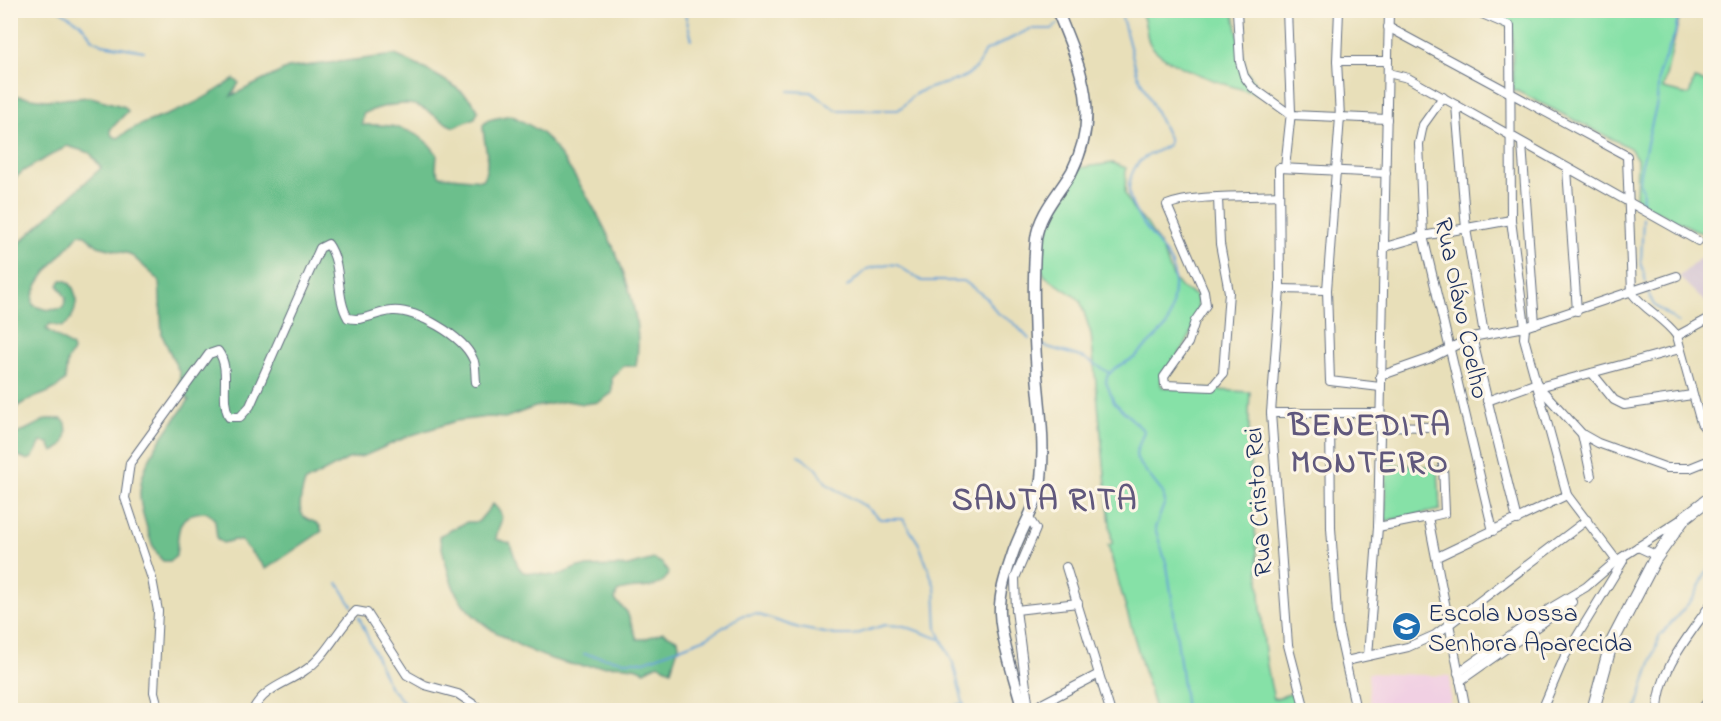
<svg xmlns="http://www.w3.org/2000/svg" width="1721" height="721" viewBox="0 0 1721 721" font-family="'Indie Flower',sans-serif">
<rect width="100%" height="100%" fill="#fcf5e5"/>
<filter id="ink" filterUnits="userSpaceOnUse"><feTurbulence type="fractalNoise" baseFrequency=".0167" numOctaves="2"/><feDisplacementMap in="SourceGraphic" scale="12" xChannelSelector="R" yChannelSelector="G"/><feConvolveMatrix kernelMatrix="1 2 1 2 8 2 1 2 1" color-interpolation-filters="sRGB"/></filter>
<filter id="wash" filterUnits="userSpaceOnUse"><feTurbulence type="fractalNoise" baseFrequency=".008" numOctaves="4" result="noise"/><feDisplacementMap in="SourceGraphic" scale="24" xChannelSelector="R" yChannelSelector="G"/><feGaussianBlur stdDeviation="1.35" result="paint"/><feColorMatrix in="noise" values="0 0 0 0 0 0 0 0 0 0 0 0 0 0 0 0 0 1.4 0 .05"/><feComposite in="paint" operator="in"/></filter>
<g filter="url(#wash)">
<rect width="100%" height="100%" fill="#e8dfb9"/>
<polygon fill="#f1d0e3" points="1368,673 1450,676 1450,710 1370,709"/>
<polygon fill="#cebed1" points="1710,249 1710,307 1679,277"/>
<g fill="#86e1a7" stroke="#508882" stroke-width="1.5">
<polygon points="1489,10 1681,11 1663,89 1689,95 1694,79 1705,82 1710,79 1710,237 1636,201 1637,159 1630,148 1513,89 1512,29 1489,14"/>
<path d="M1140,11h93l13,59 15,21 -2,3c-24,-6 -100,-29 -110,-52 -4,-11 -2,-20 -9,-31z"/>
<path d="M1113,163l13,5 -1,26 9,17 13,13 13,21 14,34 6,8 16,9c10,25 -20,65 -36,84l2,7 88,5c-4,58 4,117 8,175 4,48 4,84 16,132l22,-7 5,18h-146l-47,-165 4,-1 -21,-210 -11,-34 -35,-24 -6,-12 2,-36 31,-59z"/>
<polygon points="1386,464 1438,467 1440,510 1385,521"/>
</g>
<g fill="#6cbf8c" stroke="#447775" stroke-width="1.5">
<path d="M395,55c21,9 76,35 83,56l-3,7 -21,9c-13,-5 -22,-15 -34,-20 -15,-7 -43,0 -57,7l-1,11c29,-2 58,4 75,29l-1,15 4,7 42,4c11,-17 1,-36 1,-55l5,-5 23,-5c11,7 27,13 35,22 44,53 103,159 90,229h-12l-12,11v16l-13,9 -16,2 -16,-3 -32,6 -30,11 -17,-1 -32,4 -47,15 -45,20 -16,3 -43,23c-16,50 13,30 17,49l-56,38 -25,-28 -7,-1 -11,3 -6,-4 -2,-19 -8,-8c-33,0 -28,21 -31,44l-6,5h-7c-9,-8 -13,-21 -16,-33 -3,-11 -8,-24 -7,-36 1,-33 31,-66 49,-92l-10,-12 1,-14 -18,-39 -3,-55 -29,-26 -32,-8 -13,-11 -6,-1c-12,17 -51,49 -46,71 11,5 18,6 30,3l3,-10 -8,-13 3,-5h4c17,10 13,38 -3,47l-12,-3 -4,5 26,18 1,4 -6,11 -2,18c-13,17 -42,16 -54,33v-168l4,2 86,-79 -11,-15 -23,-7 -44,25 -12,11v-87l35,5 45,-3 34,10 3,4 -18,19 2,6 6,2c15,-12 29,-16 46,-22 26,-9 49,-22 70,-37l5,4 -8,13 57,-28z"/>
<path d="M47,419h15l4,4c2,12 0,24 -13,29l-4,-9 -8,-1 -8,15 -5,3 -17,-7v-16z"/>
<path d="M493,504c17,16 4,18 3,35l14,4 8,23 5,6 34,4 21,-9 50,-1 26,-7 8,4 7,10c-9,21 -35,11 -52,19l-2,8 12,12 10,27h7l19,-7 15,8 1,5 -8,25 -13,-6 -13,7c-20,-9 -39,-4 -59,-5 -38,-1 -107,-36 -127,-68 -11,-18 -14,-41 -20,-62l28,-14h11z"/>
</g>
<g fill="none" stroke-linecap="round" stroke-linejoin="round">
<g stroke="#63a1d5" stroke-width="2">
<polyline points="59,10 80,23 93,39 102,44 144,51"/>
<polyline points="684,10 692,40"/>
<path d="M1120,10l17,63 32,65v6c-9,8 -24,10 -31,19 -29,40 19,70 34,102 4,10 2,23 1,33 -1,9 -3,23 -8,30l-31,30 -19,10 -8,8 -1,6 8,20 30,29 -8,22 1,7 26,33 2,9 -10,26 12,38 5,32 14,112"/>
<polyline points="1065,19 1078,10"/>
<path d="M789,91l22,1 25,18h62c9,-6 11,-14 21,-18 29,-13 54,-7 65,-40l46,-23h22l6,-5"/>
<polyline points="1642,204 1643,190 1639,182 1640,172 1657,102 1659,72 1675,34 1679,10"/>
<polyline points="1643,217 1641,262 1646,282"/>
<polyline points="847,287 867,269 888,264 897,265 922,281 964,281 988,299 996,312 1014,323 1029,339"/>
<polyline points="1648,293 1654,305 1679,323"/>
<polyline points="1041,345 1084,358 1110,373"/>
<polyline points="1708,352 1710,354"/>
<polyline points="798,455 817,469 827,484 865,506 880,519 903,519 919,544 935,587 937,629 953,663 965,710"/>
<polyline points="338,583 352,606"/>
<polyline points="359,617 389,686 411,710"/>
<polyline points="584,654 624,661 645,661 706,638 743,615 756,614 799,628 835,635 853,635 885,625 904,626 940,639"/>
<polyline points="952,710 958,704 964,705"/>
<polyline points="1636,710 1659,637 1694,597 1710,565"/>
</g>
</g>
</g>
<g filter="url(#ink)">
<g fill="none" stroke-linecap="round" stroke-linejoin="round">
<defs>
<g id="street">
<polyline points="1339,10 1337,61 1340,117 1327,290 1330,381 1380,387"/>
<polyline points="1473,10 1510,26 1511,220 1525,327 1524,338 1567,495 1620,565"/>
<polyline points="1237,11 1240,62 1244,76 1252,87 1291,115 1387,119"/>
<path d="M1388,27l239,129 5,137c13,17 33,26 45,43l24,87 9,11"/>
<polyline points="1337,61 1388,61"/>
<polyline points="1388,73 1408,78 1698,241"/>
<polyline points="1443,97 1423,125 1419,144 1423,236 1493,531"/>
<polyline points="1456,105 1466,229 1484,334"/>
<polyline points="1522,144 1535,324"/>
<polyline points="1285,168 1291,112 1287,10"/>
<polyline points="1567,169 1577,311"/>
<path d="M1218,198l2,46 9,48 -6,82 -11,13 -47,-2 -1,-8 24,-34 7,-22 11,-16 -2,-14 -37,-86c26,-11 81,-8 111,-10"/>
<polyline points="1385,247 1423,236 1511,220"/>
<polyline points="1280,289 1327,290"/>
<polyline points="1677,336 1710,318"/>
<polyline points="1472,337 1517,520"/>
<polyline points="1680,349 1539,387 1582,434 1598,443 1667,468 1690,468 1710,460"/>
<polyline points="1592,373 1614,400 1624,405 1692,395"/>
<polyline points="1380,376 1431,358 1472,337 1525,327 1677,276"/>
<polyline points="1487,401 1537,383"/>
<polyline points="1271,413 1380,413"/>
<polyline points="1330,413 1331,528 1338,628 1356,710"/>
<polyline points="1380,426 1432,427"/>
<polyline points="1582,434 1591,476"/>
<polyline points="1428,517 1445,513 1443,464"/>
<polyline points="1378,527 1428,517 1466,710"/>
<polyline points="1638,547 1651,553 1655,559"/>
<polyline points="1437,557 1567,495"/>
<polyline points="1066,567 1110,710"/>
<polyline points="1016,610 1078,603"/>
<polyline points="1368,656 1378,527 1389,10"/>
<polyline points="1346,661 1408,647 1435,635 1587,520"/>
<polyline points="1458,673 1549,609 1586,587 1616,561 1680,520"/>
<polyline points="1460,681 1572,602"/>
<path d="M159,710l-5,-18 4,-81 -6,-32 -27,-81 5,-35 79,-109 9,-3c14,19 1,45 11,66h11l10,-11 70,-158 8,-4c15,21 7,52 20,74 17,4 28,-6 44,-7 24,-2 71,25 81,48 3,5 2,16 3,23"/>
<path d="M253,710c11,-22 32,-26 51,-39 22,-14 33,-41 52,-60l11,2 40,62 18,10 33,9 24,16"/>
<polyline points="1029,710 1016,610 1015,578 1036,529 1030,520"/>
<polyline points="1030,710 1099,674"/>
<polyline points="1305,710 1288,645 1271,413 1280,289 1279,168 1386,173"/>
<polyline points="1542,710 1565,656 1623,561"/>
<path d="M1658,710c1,-41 30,-72 52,-105"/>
<polyline points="1701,710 1710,699"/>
</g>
<path id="secondary" d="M1023,710c-7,-27 -22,-70 -23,-97 -1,-19 6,-39 12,-57 8,-26 25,-48 29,-77 4,-34 -1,-70 -4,-104 -3,-44 -5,-92 -1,-136 3,-26 24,-47 36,-68 30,-59 8,-104 -15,-161"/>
<polyline id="primary" points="1593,710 1611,644 1655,559 1685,517 1710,498"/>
</defs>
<use href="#street" stroke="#636d7e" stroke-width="10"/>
<use href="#secondary" stroke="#636d7e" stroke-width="13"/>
<use href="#primary" stroke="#636d7e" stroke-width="14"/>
<use href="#street" stroke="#fff" stroke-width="8"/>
<use href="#secondary" stroke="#fff" stroke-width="10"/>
<use href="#primary" stroke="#fff" stroke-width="12"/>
</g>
</g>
<defs>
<symbol id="school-disc" viewBox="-11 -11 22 22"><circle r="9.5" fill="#1f6fb2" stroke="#fcf5e5"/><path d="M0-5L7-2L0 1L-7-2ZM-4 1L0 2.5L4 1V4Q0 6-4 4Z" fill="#fff"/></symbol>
</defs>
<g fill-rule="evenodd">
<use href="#school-disc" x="1390" y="610" width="33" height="33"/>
</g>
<g text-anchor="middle" stroke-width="6" stroke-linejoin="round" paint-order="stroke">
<g font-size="26" fill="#1b2f5e" stroke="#fcf5e5">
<text transform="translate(1463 308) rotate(78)" y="9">Rua Olávo Coelho</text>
<text transform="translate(1257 502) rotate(-94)" y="9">Rua Cristo Rei</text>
</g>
<g font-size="26" fill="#1b2f5e" stroke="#fcf5e5" text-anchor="start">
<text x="1428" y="621">Escola Nossa<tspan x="1428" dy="30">Senhora Aparecida</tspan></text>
</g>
<g font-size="32" font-weight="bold" letter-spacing="1.5" fill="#60587d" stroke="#fcf5e5">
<text x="1370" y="435">BENEDITA<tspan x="1370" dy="37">MONTEIRO</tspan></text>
<text x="1045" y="509">SANTA RITA</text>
</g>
</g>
<rect width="1721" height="721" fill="none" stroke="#fcf5e5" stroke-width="36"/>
</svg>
